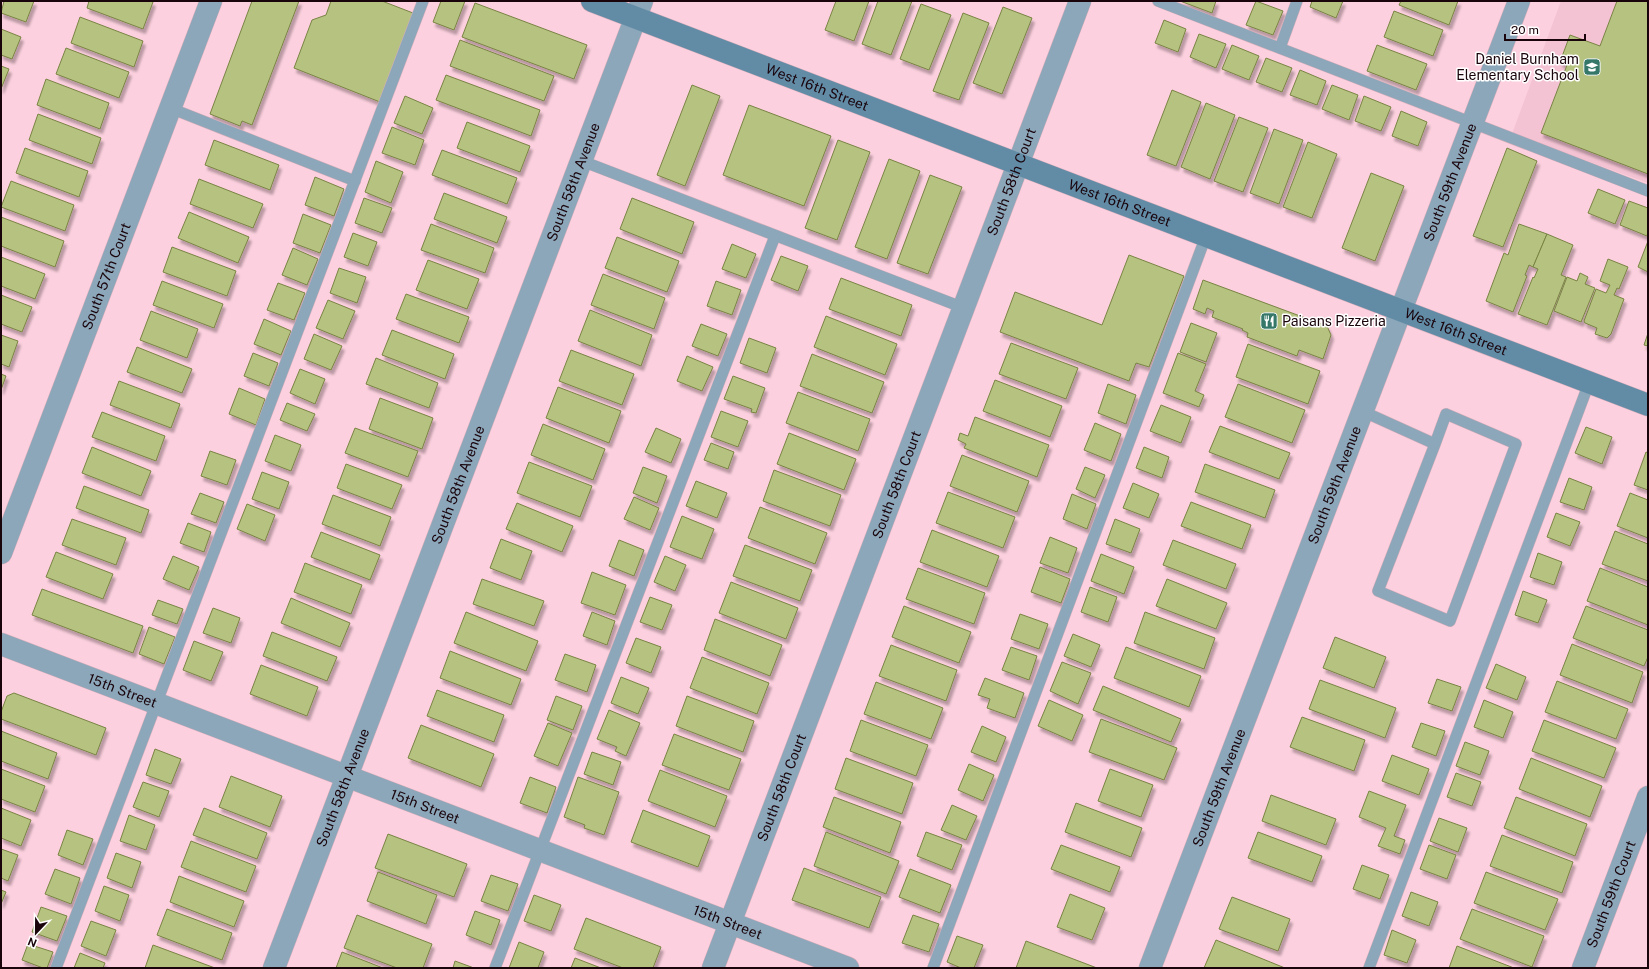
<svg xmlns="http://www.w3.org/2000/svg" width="1649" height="969" viewBox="0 0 1649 969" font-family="'Public Sans',sans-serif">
<defs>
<filter id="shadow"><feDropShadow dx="2.5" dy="4.5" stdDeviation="1" flood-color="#0004"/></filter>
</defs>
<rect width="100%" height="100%" fill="#fcd0de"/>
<polygon fill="#f3c2d3" points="1561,1 1648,1 1648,183 1512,134"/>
<g fill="#b6c280" stroke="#798343" filter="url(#shadow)">
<polygon points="4,1 34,1 26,22 1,13"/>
<polygon points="89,1 151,1 153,2 143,29 87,8"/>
<polygon points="252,1 299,1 252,125 242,121 240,126 210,114"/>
<polygon points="331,1 382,1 413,13 380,102 294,68 312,20 326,15"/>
<polygon points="441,1 465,1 454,30 433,22"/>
<polygon points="836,1 869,1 854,41 825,30"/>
<polygon points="878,1 912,1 891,55 862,44"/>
<polygon points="1180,1 1216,1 1212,13"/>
<polygon points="1256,1 1283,11 1273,35 1246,25"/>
<polygon points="1312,1 1343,1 1336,18 1310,7"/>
<polygon points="1401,1 1458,1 1449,25 1399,5"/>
<polygon points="1617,1 1648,1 1648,174 1541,133 1567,65 1560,62 1570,35 1600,46"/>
<polygon points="475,3 587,45 574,79 462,37"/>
<polygon points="921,4 951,15 929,70 900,59"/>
<polygon points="1003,7 1032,18 1002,94 973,83"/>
<polygon points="1394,11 1443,30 1433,56 1384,37"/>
<polygon points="963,13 989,23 959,100 933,91"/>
<polygon points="80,17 143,41 134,67 71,43"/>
<polygon points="1164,20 1186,29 1178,52 1155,43"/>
<polygon points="1,29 21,37 12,59 1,55"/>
<polygon points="1199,34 1226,44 1216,68 1190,57"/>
<polygon points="460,40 554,76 544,101 450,66"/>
<polygon points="1232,45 1259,56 1249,80 1222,69"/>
<polygon points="1377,45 1427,64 1416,90 1367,71"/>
<polygon points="66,48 129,72 119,98 56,74"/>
<polygon points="1266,58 1292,68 1282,92 1256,82"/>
<polygon points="1,66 9,69 1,89"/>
<polygon points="1300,70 1326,81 1317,105 1290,95"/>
<polygon points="446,75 540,110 531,136 436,100"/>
<polygon points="46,79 109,103 100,129 37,105"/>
<polygon points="692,85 720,96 685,186 657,175"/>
<polygon points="1332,85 1358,95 1349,120 1322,109"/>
<polygon points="1172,90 1201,102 1176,166 1147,155"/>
<polygon points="405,96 433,108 422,134 394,123"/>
<polygon points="1364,96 1391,107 1381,131 1355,121"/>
<polygon points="1206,103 1235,115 1210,179 1181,167"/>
<polygon points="749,105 831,136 804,206 723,175"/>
<polygon points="1401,111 1427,122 1418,146 1392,136"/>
<polygon points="38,114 101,138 92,164 29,140"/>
<polygon points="1239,117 1268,128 1243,192 1214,181"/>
<polygon points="467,122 530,146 520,172 457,148"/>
<polygon points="392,127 424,140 415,165 382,153"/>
<polygon points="1274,129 1303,140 1279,204 1250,193"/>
<polygon points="214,140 279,165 270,190 205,165"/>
<polygon points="838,140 870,152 837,240 805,228"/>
<polygon points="1308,142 1337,154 1312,218 1283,207"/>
<polygon points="25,148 88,171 79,197 16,173"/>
<polygon points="1507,148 1537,161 1503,247 1473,236"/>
<polygon points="442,150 517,178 507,204 432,175"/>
<polygon points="889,159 920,171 887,259 855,247"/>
<polygon points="376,161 403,172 391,203 365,192"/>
<polygon points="1371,173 1404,186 1375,261 1342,248"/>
<polygon points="930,175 962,187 928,274 897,263"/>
<polygon points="315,177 344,189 334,216 305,205"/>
<polygon points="199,179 263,204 253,228 190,204"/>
<polygon points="11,181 74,205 65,231 1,207"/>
<polygon points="1598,189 1625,200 1615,224 1588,213"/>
<polygon points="444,193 507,217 497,243 434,219"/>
<polygon points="364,198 392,208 382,233 355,223"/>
<polygon points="632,198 694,222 682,254 620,229"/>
<polygon points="1629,201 1648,208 1648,232 1647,236 1620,225"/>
<polygon points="189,212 249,237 238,263 178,238"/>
<polygon points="303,214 331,225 320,253 293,243"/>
<polygon points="1,217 64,241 55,267 1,246"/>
<polygon points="431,224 494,248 485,273 421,250"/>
<polygon points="1519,224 1547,234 1533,267 1529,265 1525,275 1527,276 1513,312 1486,301 1504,253 1508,255"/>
<polygon points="353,233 377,242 368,266 344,257"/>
<polygon points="1547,234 1573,245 1561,275 1566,277 1547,325 1518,314 1533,277 1534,278 1538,269 1533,267"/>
<polygon points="617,237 679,261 667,292 605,268"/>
<polygon points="1648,241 1648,272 1638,267"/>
<polygon points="732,244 756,254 746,278 722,269"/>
<polygon points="172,247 236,271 227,296 163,272"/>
<polygon points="293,248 318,259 307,285 282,275"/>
<polygon points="1129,255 1184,276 1149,367 1136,363 1129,381 1000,332 1015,292 1102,325"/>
<polygon points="781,256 808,266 798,291 771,280"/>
<polygon points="1,257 45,274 35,299 1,286"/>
<polygon points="1608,259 1628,267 1619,289 1617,288 1614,295 1624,299 1611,334 1607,338 1595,334 1597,328 1585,323 1584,321 1596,289 1606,293 1610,285 1600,281"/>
<polygon points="428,260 479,279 467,309 416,290"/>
<polygon points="339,268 366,277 357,303 330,293"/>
<polygon points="1580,273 1588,277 1585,284 1595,288 1581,322 1554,311 1567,277 1577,281"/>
<polygon points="603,274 665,298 654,329 591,305"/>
<polygon points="841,278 912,305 901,336 829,309"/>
<polygon points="1203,280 1327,326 1331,335 1323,359 1299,350 1297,356 1247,337 1248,333 1242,330 1243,329 1212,317 1214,311 1207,308 1205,314 1193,309"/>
<polygon points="162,281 223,304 214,328 153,305"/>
<polygon points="716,281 741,290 732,315 707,306"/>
<polygon points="278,283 305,293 294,320 267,310"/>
<polygon points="406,294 469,317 459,343 396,319"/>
<polygon points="1,295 32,307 22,332 1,324"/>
<polygon points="328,300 355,311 343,339 316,328"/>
<polygon points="590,310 652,335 641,366 578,341"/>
<polygon points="151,311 198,329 187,358 140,340"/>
<polygon points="826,316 897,344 885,375 814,347"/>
<polygon points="264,319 291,331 281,355 254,344"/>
<polygon points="1191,323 1217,333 1206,362 1180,352"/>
<polygon points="701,324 727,334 718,356 692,346"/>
<polygon points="392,330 454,354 445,379 382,355"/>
<polygon points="1648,333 1648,346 1644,345"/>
<polygon points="314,334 342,346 331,370 304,359"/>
<polygon points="1,335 18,341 9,367 1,364"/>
<polygon points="749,338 776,348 767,373 740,363"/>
<polygon points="1011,343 1078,368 1066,399 999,374"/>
<polygon points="1248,344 1320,371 1308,404 1236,377"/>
<polygon points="137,347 192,369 182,393 127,372"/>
<polygon points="571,350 634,374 622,405 559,381"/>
<polygon points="253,353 278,363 269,386 244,376"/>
<polygon points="1178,353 1206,364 1195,391 1204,395 1199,407 1163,393"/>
<polygon points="812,354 884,382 872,413 800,386"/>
<polygon points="687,356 713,367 702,391 677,381"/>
<polygon points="376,358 438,383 429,408 366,384"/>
<polygon points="300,369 325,379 315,404 290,393"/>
<polygon points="1,374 6,376 1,390"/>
<polygon points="733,376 765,388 756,413 751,412 752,409 724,399"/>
<polygon points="995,380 1062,406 1050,437 983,411"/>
<polygon points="119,381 180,404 171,428 110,405"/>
<polygon points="1108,384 1136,395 1126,424 1098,413"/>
<polygon points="1238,384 1305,410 1292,443 1225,417"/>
<polygon points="558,387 621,411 609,443 546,418"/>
<polygon points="239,388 265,399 256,425 229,414"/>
<polygon points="798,392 870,419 858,451 786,423"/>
<polygon points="380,398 433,418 422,449 369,429"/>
<polygon points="287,403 315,414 307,431 280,420"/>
<polygon points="1161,405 1191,417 1181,443 1150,431"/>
<polygon points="721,411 748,421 738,447 711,437"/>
<polygon points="102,412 165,436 156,461 92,437"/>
<polygon points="975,417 1049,445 1037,477 964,448 966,444 958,440 960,433 968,436"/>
<polygon points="1095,423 1121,434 1111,461 1084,450"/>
<polygon points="543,424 605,449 593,480 531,455"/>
<polygon points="1220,426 1290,453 1279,479 1209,452"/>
<polygon points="1586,427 1612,437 1602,464 1575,453"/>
<polygon points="355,428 418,451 408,477 345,453"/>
<polygon points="656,428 681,439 671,463 645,452"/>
<polygon points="789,433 856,459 844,490 777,464"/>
<polygon points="275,435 301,445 291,471 265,461"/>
<polygon points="711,443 734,452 728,469 704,460"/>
<polygon points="92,447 151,471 141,496 82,473"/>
<polygon points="1144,447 1169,457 1162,478 1136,468"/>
<polygon points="210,451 236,460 227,485 201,476"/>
<polygon points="1646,452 1648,453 1648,490 1634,485"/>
<polygon points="962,455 1029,481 1017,512 950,486"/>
<polygon points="529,462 592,486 580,517 517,493"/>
<polygon points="346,464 402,485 392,509 337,488"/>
<polygon points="1205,464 1275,490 1265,518 1195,492"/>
<polygon points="643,467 667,476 657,503 633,493"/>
<polygon points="1085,467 1105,475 1095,498 1076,489"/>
<polygon points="774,470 841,495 830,526 763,501"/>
<polygon points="262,472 289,482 279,509 252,499"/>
<polygon points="1569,478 1592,487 1584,510 1560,502"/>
<polygon points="696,481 727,493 717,518 686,506"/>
<polygon points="1133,483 1159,494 1149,518 1123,508"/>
<polygon points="84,486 149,510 141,533 76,508"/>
<polygon points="948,492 1015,517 1003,548 936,523"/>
<polygon points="200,493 224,502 216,523 191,514"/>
<polygon points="1630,493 1648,500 1648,538 1617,526"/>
<polygon points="1072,494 1096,504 1087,529 1063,519"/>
<polygon points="333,495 391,517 380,546 322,524"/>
<polygon points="634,497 659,508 650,530 624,519"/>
<polygon points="1191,502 1251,525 1242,549 1181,526"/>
<polygon points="517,503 573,526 562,552 506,529"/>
<polygon points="247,504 275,515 265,541 237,529"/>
<polygon points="760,507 827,533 815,564 748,538"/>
<polygon points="1556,513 1580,522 1570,546 1547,537"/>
<polygon points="682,516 714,529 702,559 670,547"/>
<polygon points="72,519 126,538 116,565 62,545"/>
<polygon points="1115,519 1140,529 1131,553 1106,544"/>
<polygon points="188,523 211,532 204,552 180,543"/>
<polygon points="932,530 999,556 987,587 920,562"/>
<polygon points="1615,531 1648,544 1648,581 1602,564"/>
<polygon points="321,532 380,555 370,580 311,557"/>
<polygon points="1050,537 1077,548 1068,573 1040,563"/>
<polygon points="501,539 532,551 521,580 490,568"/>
<polygon points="619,540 644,550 634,576 609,566"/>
<polygon points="1173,540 1236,564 1226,589 1163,565"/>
<polygon points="745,545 812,570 800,601 733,576"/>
<polygon points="56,552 113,574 103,599 46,577"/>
<polygon points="1538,553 1562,562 1554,585 1530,577"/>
<polygon points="1101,554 1134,567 1124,594 1091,581"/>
<polygon points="173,556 199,567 189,590 163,579"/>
<polygon points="665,556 686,565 675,591 654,582"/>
<polygon points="305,563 362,585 351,614 294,592"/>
<polygon points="1040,567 1070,579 1061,603 1031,592"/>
<polygon points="918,568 985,593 974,624 906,599"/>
<polygon points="1600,568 1648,587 1648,625 1587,601"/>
<polygon points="592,572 626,585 615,615 581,603"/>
<polygon points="482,579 544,601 534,626 473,604"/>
<polygon points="1167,579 1227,603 1216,629 1156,606"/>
<polygon points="731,582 798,608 786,639 719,613"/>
<polygon points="1090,587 1117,597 1108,622 1081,612"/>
<polygon points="42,589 143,626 133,653 32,615"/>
<polygon points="1523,591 1547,600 1538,623 1515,615"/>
<polygon points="650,597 672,605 662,630 640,622"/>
<polygon points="291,598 350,623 340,647 281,623"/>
<polygon points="158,600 183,609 177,624 152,615"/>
<polygon points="904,606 971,632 959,663 892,637"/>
<polygon points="1586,606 1648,630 1648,657 1644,666 1573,638"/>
<polygon points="213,608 240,618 231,643 203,633"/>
<polygon points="466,612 538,641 526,671 454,643"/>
<polygon points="592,612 615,621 607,645 583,636"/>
<polygon points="1145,612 1215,638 1204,669 1134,643"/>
<polygon points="1020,614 1048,624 1039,649 1011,639"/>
<polygon points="715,619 782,645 770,676 704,650"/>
<polygon points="149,627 175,637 164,664 139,654"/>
<polygon points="272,632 337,657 327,681 263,656"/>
<polygon points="1073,634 1100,645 1091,667 1064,656"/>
<polygon points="1335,637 1386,657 1374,688 1323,668"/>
<polygon points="636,638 661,647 651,673 626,663"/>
<polygon points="194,641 223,652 211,681 183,670"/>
<polygon points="1572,644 1643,672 1632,703 1560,675"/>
<polygon points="891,645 957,670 946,701 879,676"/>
<polygon points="1011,647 1037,656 1029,680 1002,670"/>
<polygon points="1126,647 1201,676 1189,707 1114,678"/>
<polygon points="450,651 521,679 511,705 440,678"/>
<polygon points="565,654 596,665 587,692 555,680"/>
<polygon points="702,657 769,683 757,714 690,688"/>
<polygon points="1062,662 1091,673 1078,704 1050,691"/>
<polygon points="1496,664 1526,677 1517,700 1486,688"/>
<polygon points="261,665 318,687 307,716 250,694"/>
<polygon points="621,677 649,688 638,714 611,703"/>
<polygon points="985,678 1024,693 1015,718 987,708 990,699 978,695"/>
<polygon points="1437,679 1461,687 1452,711 1428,703"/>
<polygon points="1320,680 1396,708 1385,738 1309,709"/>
<polygon points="1557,681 1628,709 1616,739 1545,712"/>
<polygon points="876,682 943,708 931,739 864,714"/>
<polygon points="1103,686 1181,719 1171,742 1093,710"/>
<polygon points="437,690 504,715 494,742 427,716"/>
<polygon points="14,693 106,728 96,755 1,719 1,712 7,696"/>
<polygon points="556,696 582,706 573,730 547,720"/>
<polygon points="687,696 754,721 743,752 676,726"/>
<polygon points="1049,700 1083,715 1072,741 1038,726"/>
<polygon points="1484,700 1513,712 1503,738 1474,727"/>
<polygon points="609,710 640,723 626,756 615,751 617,747 597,739"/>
<polygon points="1302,717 1365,740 1354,771 1290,747"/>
<polygon points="1101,719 1177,748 1164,780 1089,752"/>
<polygon points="861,720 928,745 916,776 850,751"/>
<polygon points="1544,720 1616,748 1604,778 1532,751"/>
<polygon points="548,723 572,733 558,766 534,756"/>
<polygon points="1421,723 1445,731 1436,756 1412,747"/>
<polygon points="421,725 494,754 481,787 408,758"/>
<polygon points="982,726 1006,737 996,762 971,752"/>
<polygon points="1,731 57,753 48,779 1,761"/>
<polygon points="674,734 741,759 729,790 662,765"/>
<polygon points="1465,742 1489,751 1480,775 1456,766"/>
<polygon points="155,749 181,759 171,784 146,775"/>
<polygon points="592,752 621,762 613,785 584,774"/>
<polygon points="1392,755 1429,769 1419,795 1382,781"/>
<polygon points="846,758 913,783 902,814 835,789"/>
<polygon points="1531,758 1602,786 1590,817 1519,789"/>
<polygon points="969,764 994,775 983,801 958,790"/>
<polygon points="1,769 45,786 35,812 1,799"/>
<polygon points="1110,769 1153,785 1141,817 1098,801"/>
<polygon points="660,770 727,796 715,827 648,801"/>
<polygon points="1456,773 1481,782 1472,806 1447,797"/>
<polygon points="231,776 282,796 270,827 219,807"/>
<polygon points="530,777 556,787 547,813 520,803"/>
<polygon points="578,777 619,792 604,835 584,828 585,825 564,817"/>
<polygon points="143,782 169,791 159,817 133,807"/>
<polygon points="1369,791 1406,805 1394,836 1405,840 1400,854 1378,846 1386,828 1359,817"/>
<polygon points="1271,795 1336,819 1326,845 1262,821"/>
<polygon points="834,797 901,822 890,853 823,827"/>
<polygon points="1516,797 1587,824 1575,856 1504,828"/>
<polygon points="1076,803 1142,828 1131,857 1065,832"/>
<polygon points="952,805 977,816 966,840 941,830"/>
<polygon points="1,808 31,820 21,846 1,838"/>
<polygon points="204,808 267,833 257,859 193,835"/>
<polygon points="643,810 710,836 698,867 631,842"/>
<polygon points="129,815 155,825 146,850 120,841"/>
<polygon points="1439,818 1467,828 1458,852 1430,841"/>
<polygon points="67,830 93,839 83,865 58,855"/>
<polygon points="826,832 899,861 886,894 814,866"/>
<polygon points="926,832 962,845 952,870 917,856"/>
<polygon points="1258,832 1322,856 1312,882 1248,858"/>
<polygon points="388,834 467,864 454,897 375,868"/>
<polygon points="1502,835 1573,862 1562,893 1490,866"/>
<polygon points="191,841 256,866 246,892 181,867"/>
<polygon points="1061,845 1120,867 1110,892 1051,869"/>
<polygon points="1429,845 1456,855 1447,879 1420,869"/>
<polygon points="1,849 18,855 8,881 1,878"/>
<polygon points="116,853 141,862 132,888 107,878"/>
<polygon points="1362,865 1389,875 1380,899 1353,889"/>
<polygon points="804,868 881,897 869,928 792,900"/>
<polygon points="55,869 80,878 71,904 45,894"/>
<polygon points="910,869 951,885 940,913 899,897"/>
<polygon points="378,872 437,895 426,924 367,901"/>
<polygon points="1486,872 1558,899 1545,930 1474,903"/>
<polygon points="491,875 518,884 508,911 481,901"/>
<polygon points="179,876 244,901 234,927 170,902"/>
<polygon points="104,886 129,895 120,921 95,911"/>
<polygon points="1,890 6,892 1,904"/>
<polygon points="1411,892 1438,902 1429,926 1402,916"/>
<polygon points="1070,894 1105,908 1092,940 1057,927"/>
<polygon points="534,895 561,905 551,931 524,921"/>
<polygon points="1232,897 1290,919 1278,951 1219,929"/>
<polygon points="41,907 67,916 57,941 32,932"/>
<polygon points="167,909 232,933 222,960 157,935"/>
<polygon points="1472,909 1544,936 1532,967 1460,939"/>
<polygon points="475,911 500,920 491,945 466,935"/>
<polygon points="357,915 432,944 423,968 397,968 344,948"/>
<polygon points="913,915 939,924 929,952 902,943"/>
<polygon points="586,918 661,947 653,968 623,968 574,949"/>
<polygon points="91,921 116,930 106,956 81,946"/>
<polygon points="1392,930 1416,940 1407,963 1384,955"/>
<polygon points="957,936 983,945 974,968 961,968 947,962"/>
<polygon points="1216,940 1285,968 1204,968"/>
<polygon points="1026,941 1097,968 1016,968"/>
<polygon points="519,942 544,952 538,968 509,968"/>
<polygon points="28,944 53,952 47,968 43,968 22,960"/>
<polygon points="153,945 215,968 145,968"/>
<polygon points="1457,946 1514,968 1449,968"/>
<polygon points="342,952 383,968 336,968"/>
<polygon points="80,953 105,963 103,968 74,968"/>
<polygon points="575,958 601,968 571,968"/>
<polygon points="455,961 474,968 453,968"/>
</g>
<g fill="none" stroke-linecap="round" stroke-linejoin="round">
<defs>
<g id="lane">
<polyline points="1158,1 1648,191"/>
<polyline points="1280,48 1297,1"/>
<polyline points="170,108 355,181"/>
<polyline points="582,161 964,308"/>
<polyline points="1362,411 1435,444 1446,414 1516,444 1450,621 1378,591 1435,444"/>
<polyline points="56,968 423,1"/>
<polyline points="495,968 775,236"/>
<polyline points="933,968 1206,236"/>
<polyline points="1369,968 1589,383"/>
</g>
<g id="street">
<path id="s1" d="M1,553l210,-552"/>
<path id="s2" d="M1,644l847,324"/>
<path id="s3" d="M274,968l368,-967"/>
<path id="s4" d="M713,968l367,-967"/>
<path id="s5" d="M1150,968l369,-967"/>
<path id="s6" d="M1583,968l65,-171"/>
</g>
<g id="secondary">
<path id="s7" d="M592,1l1056,404"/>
</g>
</defs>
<use href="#lane" stroke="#d8afbc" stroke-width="12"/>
<use href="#street" stroke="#d8afbc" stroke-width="23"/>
<use href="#secondary" stroke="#d8afbc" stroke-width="23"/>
<use href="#lane" stroke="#8ca7b9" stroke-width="11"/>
<use href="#street" stroke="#8ca7b9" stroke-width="22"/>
<use href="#secondary" stroke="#628ca6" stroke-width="22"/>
</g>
<defs>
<symbol id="school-square" viewBox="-11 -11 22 22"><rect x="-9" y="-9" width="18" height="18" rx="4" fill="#357768" stroke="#fff"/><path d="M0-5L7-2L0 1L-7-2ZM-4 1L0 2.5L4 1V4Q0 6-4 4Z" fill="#fff"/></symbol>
<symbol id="restaurant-square" viewBox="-11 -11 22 22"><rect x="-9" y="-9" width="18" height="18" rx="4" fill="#357768" stroke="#fff"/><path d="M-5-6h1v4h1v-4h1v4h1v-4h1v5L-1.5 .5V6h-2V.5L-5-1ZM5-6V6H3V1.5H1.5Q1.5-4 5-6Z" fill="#fff"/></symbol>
</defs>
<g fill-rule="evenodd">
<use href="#school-square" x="1582" y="57" width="20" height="20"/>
<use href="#restaurant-square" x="1259" y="311" width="20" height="20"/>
</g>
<g text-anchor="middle" stroke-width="3" stroke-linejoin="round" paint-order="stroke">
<g font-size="14" fill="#19040c" stroke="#fff" text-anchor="end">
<text x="1579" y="64">Daniel Burnham<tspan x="1579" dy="16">Elementary School</tspan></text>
<text x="1282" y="326" text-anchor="start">Paisans Pizzeria</text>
</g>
<g font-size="14" fill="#19040c" stroke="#fff">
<text dy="5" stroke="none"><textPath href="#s7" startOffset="241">West 16th Street</textPath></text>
<text dy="5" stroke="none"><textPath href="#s3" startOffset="841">South 58th Avenue</textPath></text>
<text dy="5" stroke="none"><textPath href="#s4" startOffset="841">South 58th Court</textPath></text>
<text dy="5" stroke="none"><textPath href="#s5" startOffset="841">South 59th Avenue</textPath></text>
<text dy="5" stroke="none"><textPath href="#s7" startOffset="565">West 16th Street</textPath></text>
<text dy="5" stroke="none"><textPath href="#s1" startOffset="296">South 57th Court</textPath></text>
<text dy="5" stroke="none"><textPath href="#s7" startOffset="925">West 16th Street</textPath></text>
<text dy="5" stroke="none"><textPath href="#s3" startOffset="517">South 58th Avenue</textPath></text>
<text dy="5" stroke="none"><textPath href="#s4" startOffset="517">South 58th Court</textPath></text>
<text dy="5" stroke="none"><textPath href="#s5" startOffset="517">South 59th Avenue</textPath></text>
<text dy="5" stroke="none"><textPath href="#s2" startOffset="130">15th Street</textPath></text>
<text dy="5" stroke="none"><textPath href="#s3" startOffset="193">South 58th Avenue</textPath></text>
<text dy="5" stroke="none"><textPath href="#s4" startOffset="193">South 58th Court</textPath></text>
<text dy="5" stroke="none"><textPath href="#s5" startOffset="193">South 59th Avenue</textPath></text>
<text dy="5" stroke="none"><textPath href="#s2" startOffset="454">15th Street</textPath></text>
<text dy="5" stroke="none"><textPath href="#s6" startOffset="79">South 59th Court</textPath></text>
<text dy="5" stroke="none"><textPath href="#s2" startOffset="778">15th Street</textPath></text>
</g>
</g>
<rect width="1649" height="969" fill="none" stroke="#19040c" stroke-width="4"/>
<g transform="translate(36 933) rotate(202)" stroke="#ffffff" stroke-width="3" paint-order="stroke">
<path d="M0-3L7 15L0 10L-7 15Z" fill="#19040c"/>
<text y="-6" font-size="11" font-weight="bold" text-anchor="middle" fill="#19040c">N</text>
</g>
<path d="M1505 34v6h80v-6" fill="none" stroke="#19040c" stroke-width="2"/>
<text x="1511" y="34" font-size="12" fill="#19040c" stroke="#ffffff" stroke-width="3" paint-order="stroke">20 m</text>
</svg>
